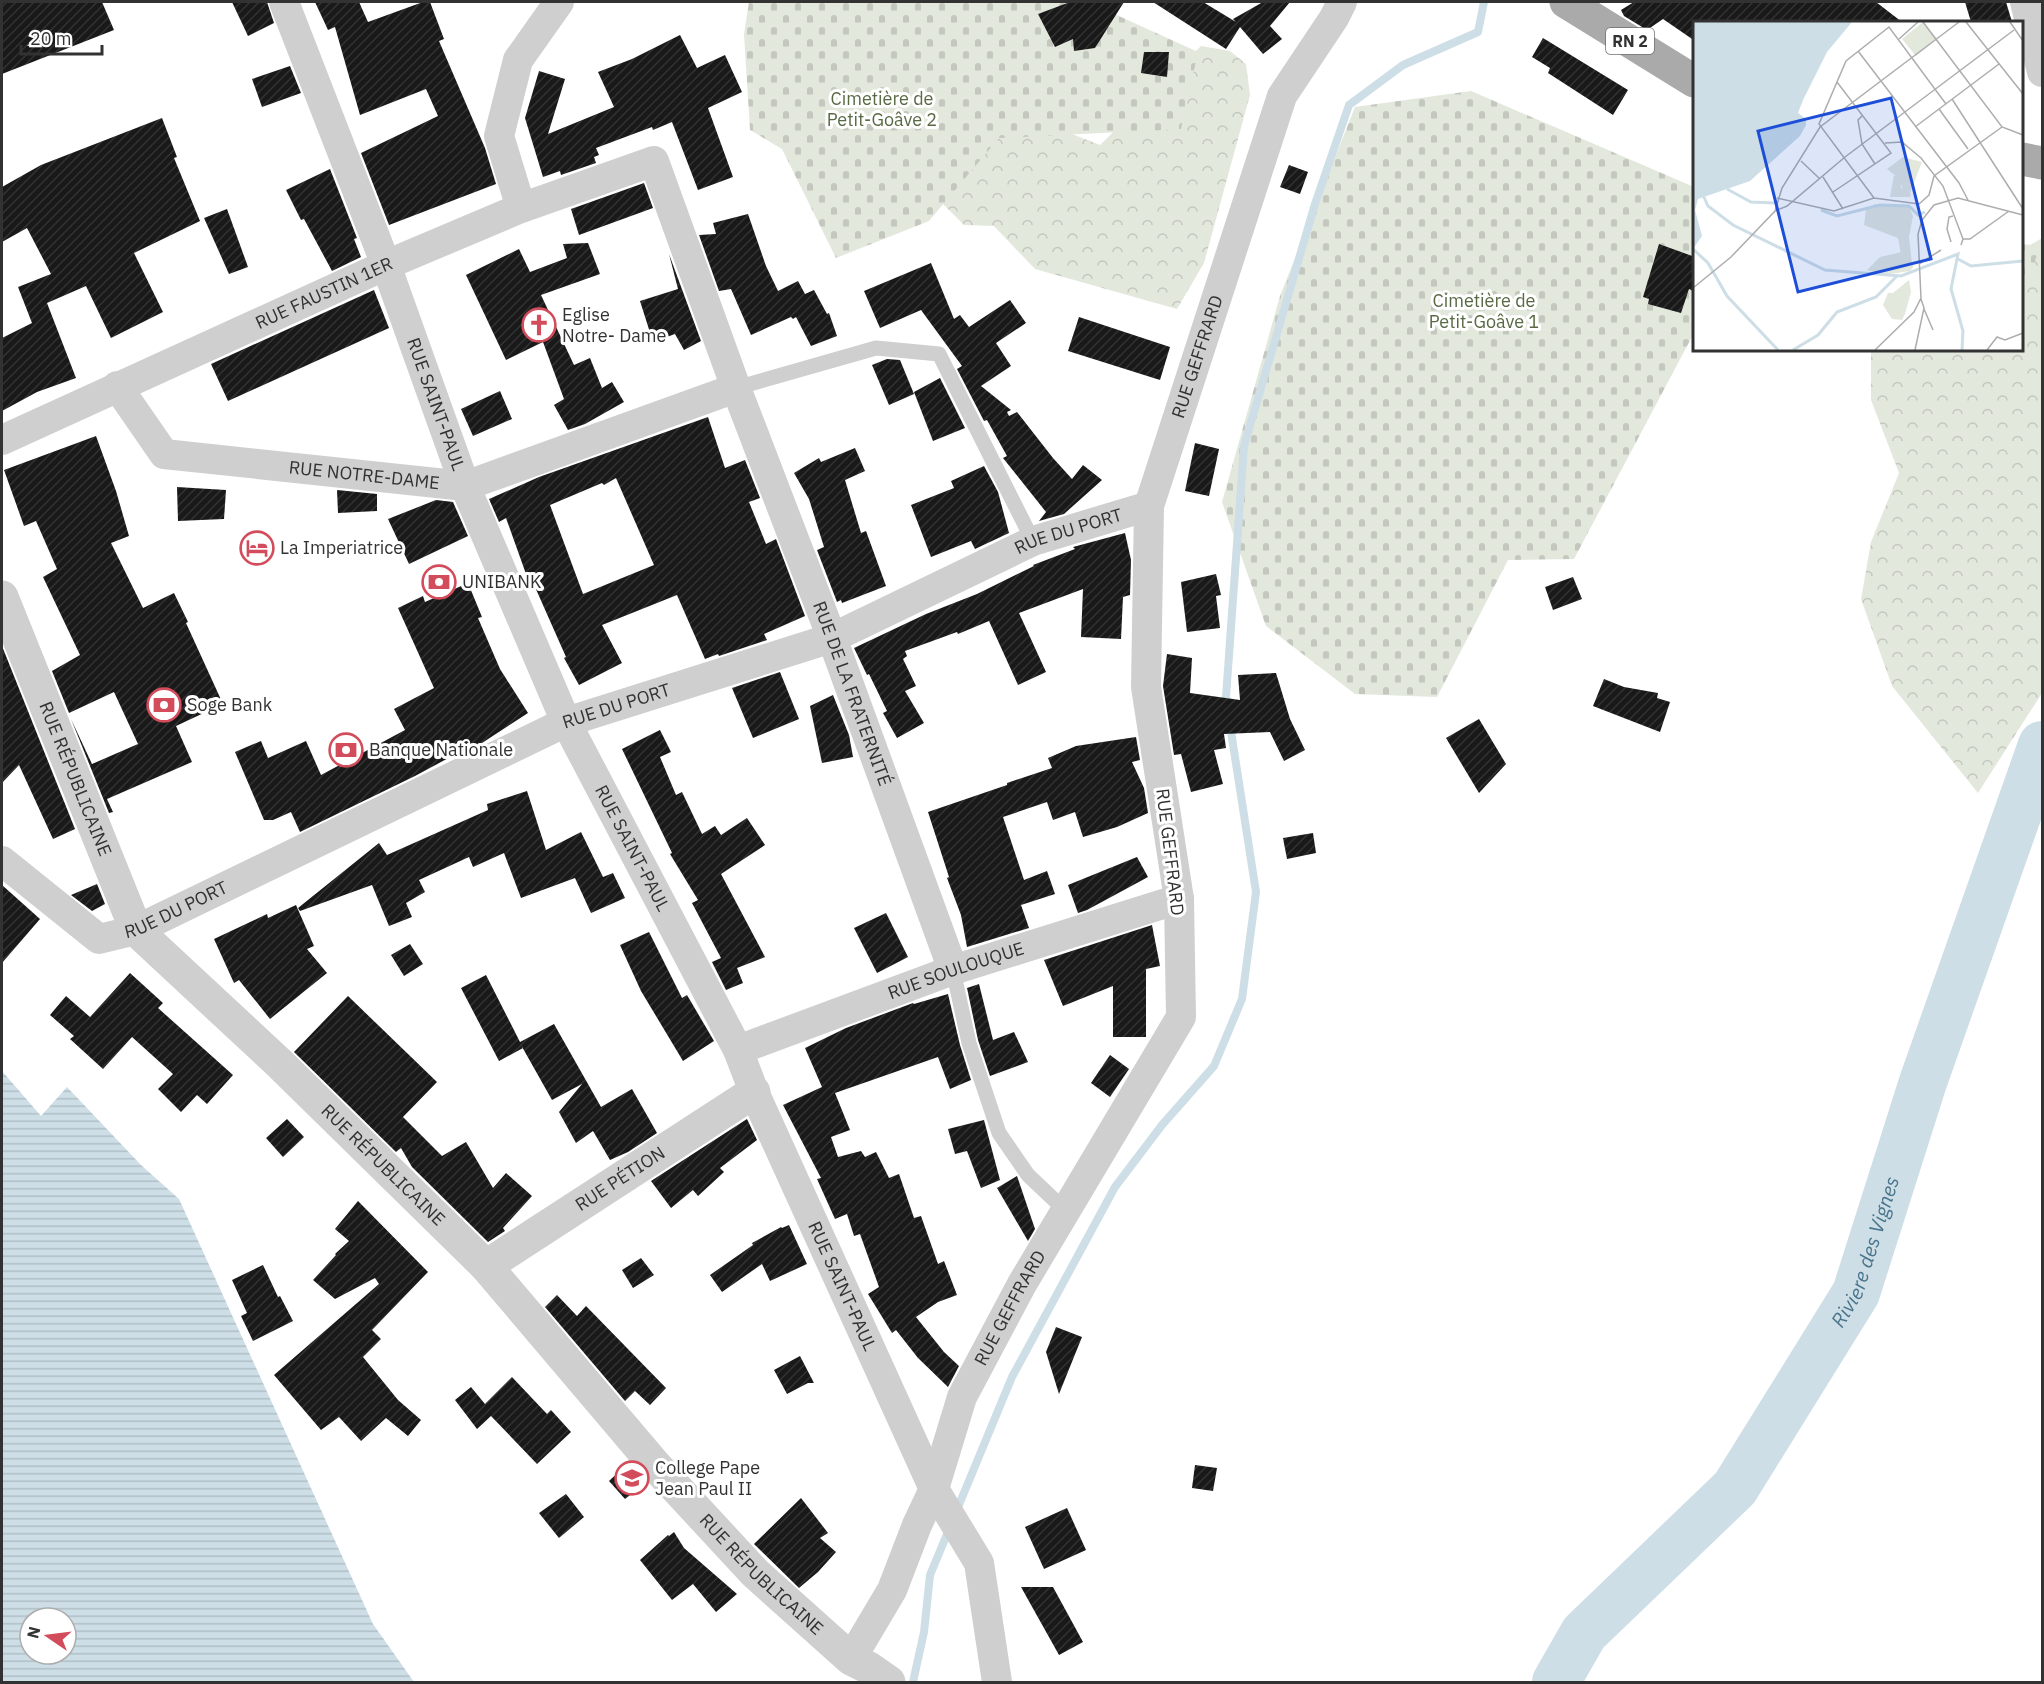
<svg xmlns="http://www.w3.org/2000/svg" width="2044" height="1684" viewBox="0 0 2044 1684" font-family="'IBM Plex Sans',sans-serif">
<defs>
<pattern id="forest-crowns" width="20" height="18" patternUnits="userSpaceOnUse" patternTransform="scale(1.5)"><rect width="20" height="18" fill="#e3e8dd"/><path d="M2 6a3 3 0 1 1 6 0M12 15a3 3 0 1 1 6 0" fill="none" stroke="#c3c7be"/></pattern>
<pattern id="cemetery-stones" width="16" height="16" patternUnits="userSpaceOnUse" patternTransform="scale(1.5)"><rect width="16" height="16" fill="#e3e8dd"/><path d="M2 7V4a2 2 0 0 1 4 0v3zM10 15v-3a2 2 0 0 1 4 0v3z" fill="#c3c7be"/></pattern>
<pattern id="water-rules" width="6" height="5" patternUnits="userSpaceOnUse" patternTransform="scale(1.5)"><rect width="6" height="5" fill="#cddee6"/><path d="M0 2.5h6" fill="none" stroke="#b0bfc6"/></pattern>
<pattern id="building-hatch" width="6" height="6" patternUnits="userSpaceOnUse" patternTransform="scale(1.5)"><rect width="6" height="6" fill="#191919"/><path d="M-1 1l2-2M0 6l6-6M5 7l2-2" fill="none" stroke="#323232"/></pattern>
</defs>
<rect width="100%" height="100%" fill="#fff"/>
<g fill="url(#forest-crowns)">
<polygon points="1201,46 1230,51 1246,64 1250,95 1204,263 1177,309 1035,269 994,226 964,225 930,191 998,105 1100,145"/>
<polygon points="2042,238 2042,693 1978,793 1892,686 1861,599 1871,542 1899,473 1871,400 1871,350 2022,350 2022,250"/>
</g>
<g fill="url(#cemetery-stones)">
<polygon points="749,2 1088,2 1198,52 1181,129 999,138 929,221 836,258 782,149 750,130 744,34"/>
<polygon points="1471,91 1694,187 1694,333 1574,559 1508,560 1437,697 1355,694 1266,626 1222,502 1280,296 1355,107"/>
<polygon points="2022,244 2041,246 2022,291"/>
</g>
<path fill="url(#water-rules)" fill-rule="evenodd" d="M2,1071l39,45 26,-29 74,78 38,34 194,425 41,58h-412zM30,1618h36v36h-36z"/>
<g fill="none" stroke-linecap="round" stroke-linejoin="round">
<g stroke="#cddee6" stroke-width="8">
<polyline points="1228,709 1226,697 1244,446 1315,204 1349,105 1403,65 1478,32 1484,2"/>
<polyline points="956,1512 1012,1377 1115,1187 1162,1125 1214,1066 1242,999 1256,892 1230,725"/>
<polyline points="913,1682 924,1632 930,1575 950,1527"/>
</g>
<path stroke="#cddee6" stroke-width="48" id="s1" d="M1556,1682l28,-49 151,-145 121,-195 67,-211 119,-337"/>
</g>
<g fill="url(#building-hatch)" fill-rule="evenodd">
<polygon points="2,2 102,2 114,30 2,74"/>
<polygon points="232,2 267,2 274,23 248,36"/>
<polygon points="315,2 359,2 368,22 423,2 430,2 444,39 439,41 485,148 496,184 389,225 361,153 438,116 426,89 360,115 335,27 328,30"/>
<polygon points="1070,2 1124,2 1095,48 1074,51 1073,39 1055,47 1038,14"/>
<polygon points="1153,2 1203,2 1236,22 1233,19 1263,2 1290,2 1270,26 1282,39 1263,54 1240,27 1226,49"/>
<polygon points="1634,2 1876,2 1902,22 1695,22 1695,41 1663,19 1647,30 1624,16 1621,10"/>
<polygon points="1965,2 2006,2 2012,22 1971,22"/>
<polygon points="680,35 697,68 725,55 742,92 708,108 733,177 698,190 672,122 653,130 652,127 596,148 599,155 594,157 596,163 561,175 560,171 543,177 525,118 539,71 565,79 548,134 614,107 598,72 632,59"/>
<polygon points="1543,38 1628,90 1613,115 1548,73 1550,68 1532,57"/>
<polygon points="1144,52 1169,52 1167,77 1141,73"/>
<polygon points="290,66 301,93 262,107 252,79"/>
<polygon points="162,118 177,157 174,158 200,221 134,253 163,312 111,338 86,286 47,303 76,378 37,392 2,411 2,338 32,323 18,287 51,274 27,228 2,242 2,187 41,165"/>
<polygon points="1289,165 1308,172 1300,194 1280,187"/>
<polygon points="330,169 357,238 354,239 361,257 332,271 304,219 301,220 286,190"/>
<polygon points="644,183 653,208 579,235 571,209"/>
<polygon points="227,209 248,267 229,274 204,218"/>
<polygon points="748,214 766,266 778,291 798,281 805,294 814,290 827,314 829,313 837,336 811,346 796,317 793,319 791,317 751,335 731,289 719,291 699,235 716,234 713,223"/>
<polygon points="588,243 600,274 541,295 574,365 590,358 602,388 612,382 624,402 585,424 568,430 554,405 564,399 543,342 506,360 466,275 519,249 530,272 567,258 563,244"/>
<polygon points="1659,244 1695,257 1695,292 1689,289 1681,313 1648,304 1649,299 1643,297"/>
<polygon points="669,254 701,341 684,350 675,334 653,342 640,301 678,289"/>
<polygon points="931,263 954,319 960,315 969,327 1010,300 1026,323 996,343 1011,366 981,386 1011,410 1007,412 1009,416 1017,412 1053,458 1072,479 1083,465 1102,480 1064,514 1039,521 1046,512 1003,458 1007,456 987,420 984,421 957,369 962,366 921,310 880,328 864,291"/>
<polygon points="374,290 389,328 228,401 211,364"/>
<polygon points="1079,317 1170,347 1160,380 1068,351"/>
<polygon points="887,359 900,360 914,394 889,405 872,365"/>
<polygon points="940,378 965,428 933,441 914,392"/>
<polygon points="500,391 512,419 473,436 461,409"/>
<path d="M708,417l17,51 20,-8 15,38 -11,4 17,42 10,-5 29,77 -41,18 3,6 -48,16 -1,-2 -13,5 -28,-64 -75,30 20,38 -43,22 -15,-27 2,-1 -31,-70 -4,1 -25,-70 -7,4 -10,-23 50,-22zM616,478l38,87 -71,29 -33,-89 52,-22 2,2z"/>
<polygon points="96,436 116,491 129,536 111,543 143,608 174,593 188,622 186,623 223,704 176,726 192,762 107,799 113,812 109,813 71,719 92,764 138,744 114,692 69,713 52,671 80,655 43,577 57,569 36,521 24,526 4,470"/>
<polygon points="1195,443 1219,449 1209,496 1185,491"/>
<polygon points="855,448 865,471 845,480 861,533 866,531 886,586 842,603 841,600 837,602 817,550 824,547 809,499 794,473 819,458 821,462"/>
<polygon points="984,466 998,492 1009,533 975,549 971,541 931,557 911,505 954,488 951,481"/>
<polygon points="177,487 226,490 224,519 178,521"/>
<polygon points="337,490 377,494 377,511 338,513"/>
<polygon points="436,500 453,502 468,536 409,564 388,519"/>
<polygon points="1125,533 1131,560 1130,595 1123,597 1121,639 1081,637 1083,589 1019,613 1046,672 1018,685 989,621 958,634 957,632 905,651 907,656 903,659 916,686 905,691 924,723 897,738 883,713 887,711 869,674 867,675 854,648 926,614 977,594 1034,566 1033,565 1075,549 1073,547"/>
<polygon points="1216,574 1221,595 1216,596 1220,628 1187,632 1181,582"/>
<polygon points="1573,577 1582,599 1553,610 1545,587"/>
<polygon points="468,583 482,617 478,618 500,669 528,713 482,743 468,750 467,748 415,776 300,832 291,812 273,820 264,820 235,752 261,741 268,758 306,741 321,775 405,730 394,709 434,688 398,608 423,596 425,602"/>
<polygon points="2,646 75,829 53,839 19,765 2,783"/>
<polygon points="1167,654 1192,658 1190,693 1240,700 1238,675 1276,673 1290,719 1305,750 1284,761 1270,732 1224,734 1226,748 1214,750 1223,784 1191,792 1181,754 1174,755 1163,686"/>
<polygon points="780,672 799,719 753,738 732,688"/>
<polygon points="1604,679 1624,687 1658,693 1657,698 1670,702 1660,732 1593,706"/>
<polygon points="833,695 849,735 853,757 822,763 810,706"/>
<polygon points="1479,719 1506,764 1479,793 1446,738"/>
<polygon points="660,730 671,752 660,757 676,795 682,792 702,834 715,826 721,835 747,818 765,845 721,874 765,957 737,968 743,983 726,990 712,962 721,958 692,903 698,900 670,854 672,853 622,749"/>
<polygon points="1136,737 1140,760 1132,762 1144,788 1148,813 1117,827 1083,837 1075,812 1053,820 1047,802 1003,817 1024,880 1047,871 1055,894 1021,905 1029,928 967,947 961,915 947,878 949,877 928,812 1007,785 1007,783 1052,768 1048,758 1076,746"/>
<polygon points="527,791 546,850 581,832 603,877 613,873 625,898 591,913 575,878 521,898 504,853 473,867 469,857 419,880 425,892 406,903 412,917 389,926 372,885 300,911 298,908 379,843 387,855 488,810 487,804"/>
<polygon points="1313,833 1316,853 1287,859 1283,838"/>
<polygon points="1137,857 1148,877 1087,910 1078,913 1068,885"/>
<polygon points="97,884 105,904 92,911 71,895"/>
<polygon points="2,885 40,919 2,963"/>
<polygon points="296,905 314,946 307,949 327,973 270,1019 239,980 234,983 214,939 267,914 268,918"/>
<polygon points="886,913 908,957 877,973 854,928"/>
<polygon points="1152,925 1160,966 1146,969 1146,1037 1113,1037 1113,986 1063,1006 1044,960"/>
<polygon points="649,932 682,998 687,995 714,1041 683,1061 641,991 620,945"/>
<polygon points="410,944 423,964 404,976 391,955"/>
<polygon points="130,973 163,1003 158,1008 233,1075 207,1104 197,1095 181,1112 158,1089 173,1074 132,1037 103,1069 70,1039 74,1036 50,1015 66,996 90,1017"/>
<polygon points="486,975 520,1042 554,1024 601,1107 632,1089 657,1133 628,1152 610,1160 593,1131 576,1143 559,1112 582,1084 552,1100 521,1045 523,1048 499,1061 461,988"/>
<polygon points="979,984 993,1040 1014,1032 1028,1062 990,1076 978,1040 967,988"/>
<polygon points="948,994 960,1045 971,1080 950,1089 938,1057 835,1093 850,1130 831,1137 838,1157 861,1151 865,1157 876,1152 889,1178 899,1174 914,1218 921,1216 938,1264 944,1261 957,1295 938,1302 916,1317 944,1352 959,1366 948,1387 918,1358 896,1330 892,1333 868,1294 879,1287 860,1234 854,1236 847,1214 835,1219 817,1179 821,1178 783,1105 822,1087 805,1048 846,1028 913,1003 914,1004"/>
<polygon points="348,996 437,1082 403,1117 442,1156 466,1142 493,1188 506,1173 532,1196 503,1228 505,1231 488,1242 412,1167 401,1148 396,1152 294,1052"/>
<polygon points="1110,1055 1129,1069 1110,1097 1091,1083"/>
<polygon points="287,1119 304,1137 283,1157 266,1138"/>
<polygon points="747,1119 757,1140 720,1168 724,1172 698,1196 693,1190 671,1208 651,1181"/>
<polygon points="984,1120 1000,1180 981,1188 967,1151 955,1154 948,1129"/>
<polygon points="1017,1176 1035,1229 1028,1241 997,1188"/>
<polygon points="358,1201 428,1272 372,1330 381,1339 363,1357 398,1400 421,1420 408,1436 386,1418 361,1441 339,1417 321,1430 274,1375 379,1284 375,1278 335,1299 313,1280 336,1255 335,1254 349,1241 335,1229"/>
<polygon points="789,1225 807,1264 770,1281 762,1264 722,1292 710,1275 753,1245 752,1243 781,1227 782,1228"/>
<polygon points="641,1258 654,1275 633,1288 622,1270"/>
<polygon points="263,1265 278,1297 280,1296 293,1321 253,1341 241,1316 247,1313 232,1280"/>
<polygon points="557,1295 577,1316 586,1306 666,1388 650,1405 635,1391 625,1401 545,1307"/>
<polygon points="1056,1327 1082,1337 1059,1394 1046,1352"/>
<polygon points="800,1356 814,1383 808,1383 787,1394 774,1370"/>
<polygon points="512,1377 547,1414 551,1410 571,1432 537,1464 491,1416 477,1429 455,1400 471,1387 485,1404"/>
<polygon points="1195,1465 1217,1468 1213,1491 1192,1488"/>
<polygon points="624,1467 642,1486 625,1499 609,1481"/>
<polygon points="566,1494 584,1517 559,1538 539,1513"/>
<polygon points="801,1498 828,1533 820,1538 836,1552 818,1572 799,1588 754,1544"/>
<polygon points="1067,1508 1086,1550 1044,1569 1025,1527"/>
<polygon points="674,1532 684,1548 737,1594 716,1612 693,1584 672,1600 640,1560 668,1535 669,1536"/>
<polygon points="1021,1587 1053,1587 1083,1642 1059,1655"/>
</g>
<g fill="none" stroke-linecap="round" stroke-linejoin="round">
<g stroke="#cfcfcf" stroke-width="15">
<polyline points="736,388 876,348 939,354 1033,541"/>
<polyline points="953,970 969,1043 999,1133 1028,1175 1066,1211"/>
</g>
<g stroke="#cfcfcf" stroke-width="30">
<path id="s2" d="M284,2l102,263 79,221 101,236 172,328 16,42 180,397 45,74 18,119"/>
<polyline points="2025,2 2042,72"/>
<polyline points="521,208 499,136 518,60 559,2"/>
<path id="s3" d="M117,386l47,68 301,32 271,-98"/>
<path id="s4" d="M2,440l384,-175 135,-57 133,-47 82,227 96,250 121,332"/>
<path id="s5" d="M2,861l97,78 37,-9 430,-208 266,-84 201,-97 116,-35"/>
<path id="s6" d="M738,1050l215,-80 226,-71"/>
<path id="s7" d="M851,1659l41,-69 25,-65 17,-36 28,-92 60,-113 159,-267 -2,-118 -33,-212 3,-181 133,-410 52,-78 8,-16"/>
</g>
<g stroke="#cfcfcf" stroke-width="33">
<path id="s8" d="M2,597l134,333 142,132 208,204 168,198 101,109 96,86 18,9 20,14"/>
<path id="s9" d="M486,1266l268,-174"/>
</g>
<g stroke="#aaa" stroke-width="33">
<polyline points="1566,2 1694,81"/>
<polyline points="2022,159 2042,163"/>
</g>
</g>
<defs>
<symbol id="church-ring" viewBox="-11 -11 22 22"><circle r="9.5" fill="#fff" stroke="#d24c5c" stroke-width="1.5"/><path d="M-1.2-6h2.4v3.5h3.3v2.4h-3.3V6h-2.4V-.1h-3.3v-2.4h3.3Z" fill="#d24c5c"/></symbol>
<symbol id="hotel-ring" viewBox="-11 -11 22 22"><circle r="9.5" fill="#fff" stroke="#d24c5c" stroke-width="1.5"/><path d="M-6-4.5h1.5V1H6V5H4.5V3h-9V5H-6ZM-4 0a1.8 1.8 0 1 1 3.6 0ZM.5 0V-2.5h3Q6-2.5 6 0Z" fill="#d24c5c"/></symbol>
<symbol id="bank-ring" viewBox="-11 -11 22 22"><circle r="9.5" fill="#fff" stroke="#d24c5c" stroke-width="1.5"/><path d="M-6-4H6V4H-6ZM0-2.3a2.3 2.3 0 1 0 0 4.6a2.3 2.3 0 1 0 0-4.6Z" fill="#d24c5c"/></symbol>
<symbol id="school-ring" viewBox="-11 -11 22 22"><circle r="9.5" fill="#fff" stroke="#d24c5c" stroke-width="1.5"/><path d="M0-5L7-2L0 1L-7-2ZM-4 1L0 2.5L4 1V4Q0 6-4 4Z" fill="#d24c5c"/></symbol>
</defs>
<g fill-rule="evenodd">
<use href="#church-ring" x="520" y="306" width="38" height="38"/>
<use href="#hotel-ring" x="238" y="529" width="38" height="38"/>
<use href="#bank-ring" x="420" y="563" width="38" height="38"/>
<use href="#bank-ring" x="145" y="686" width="38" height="38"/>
<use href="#bank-ring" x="327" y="731" width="38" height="38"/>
<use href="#school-ring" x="613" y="1459" width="38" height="38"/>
</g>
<g text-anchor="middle" stroke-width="6" stroke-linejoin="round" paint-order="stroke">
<rect fill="#fff" stroke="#707070" stroke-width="1.5" x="1606" y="28" width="48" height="26" rx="4.5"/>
<g font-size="16" font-weight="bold" fill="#323232">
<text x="1630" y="47">RN 2</text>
</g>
<g font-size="18" fill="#586a44" stroke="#fff">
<text x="882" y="105">Cimetière de<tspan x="882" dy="21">Petit-Goâve 2</tspan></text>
<text x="1484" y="307">Cimetière de<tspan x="1484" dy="21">Petit-Goâve 1</tspan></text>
</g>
<g font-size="18" fill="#323232" stroke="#fff">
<text dy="6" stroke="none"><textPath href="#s4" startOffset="354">RUE FAUSTIN 1ER</textPath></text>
<text dy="6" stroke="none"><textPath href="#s7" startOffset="1395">RUE GEFFRARD</textPath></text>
<text dy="6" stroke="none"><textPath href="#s2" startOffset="430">RUE SAINT-PAUL</textPath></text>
<text dy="6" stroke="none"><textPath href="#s3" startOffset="284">RUE NOTRE-DAME</textPath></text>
<text dy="6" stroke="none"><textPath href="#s5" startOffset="1179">RUE DU PORT</textPath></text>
<text dy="6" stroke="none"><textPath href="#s4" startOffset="1278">RUE DE LA FRATERNITÉ</textPath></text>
<text dy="6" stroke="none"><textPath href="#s5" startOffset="693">RUE DU PORT</textPath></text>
<text dy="6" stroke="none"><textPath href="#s8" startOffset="196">RUE RÉPUBLICAINE</textPath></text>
<text dy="6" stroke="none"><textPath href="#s2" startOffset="916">RUE SAINT-PAUL</textPath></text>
<text transform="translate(1170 852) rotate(83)" y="6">RUE GEFFRARD</text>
<text dy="6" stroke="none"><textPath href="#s5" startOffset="207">RUE DU PORT</textPath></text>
<text dy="6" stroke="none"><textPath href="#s6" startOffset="232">RUE SOULOUQUE</textPath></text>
<text dy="6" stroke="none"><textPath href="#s8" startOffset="700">RUE RÉPUBLICAINE</textPath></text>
<text dy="6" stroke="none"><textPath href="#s9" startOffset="160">RUE PÉTION</textPath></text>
<text dy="6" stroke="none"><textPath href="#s2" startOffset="1402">RUE SAINT-PAUL</textPath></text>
<text dy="6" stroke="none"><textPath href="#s7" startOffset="387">RUE GEFFRARD</textPath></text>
<text dy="6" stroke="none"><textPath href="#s8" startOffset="1258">RUE RÉPUBLICAINE</textPath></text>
</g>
<g font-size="18" fill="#323232" stroke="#fff" text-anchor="start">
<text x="562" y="321">Eglise<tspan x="562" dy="21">Notre- Dame</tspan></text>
<text x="280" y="554">La Imperiatrice</text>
<text x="462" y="588">UNIBANK</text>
<text x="187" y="711">Soge Bank</text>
<text x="369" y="756">Banque Nationale</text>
<text x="655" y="1474">College Pape<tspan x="655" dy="21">Jean Paul II</tspan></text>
</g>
<g font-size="20" font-style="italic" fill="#49758c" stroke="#fff">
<text dy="7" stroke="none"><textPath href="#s1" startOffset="537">Riviere des Vignes</textPath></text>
</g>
</g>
<g transform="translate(1693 21)">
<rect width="330" height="330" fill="#fff"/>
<path d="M230,1l14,17 -21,17 -14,-17zM201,154l8,4 -1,9 10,6 -1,3h-20zM209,231l12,14 -4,5 -27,4 -16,-5 13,-13zM216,259l2,12 -6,22 -3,6 -10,-1 -9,-14 5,-12h5z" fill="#e3e8dd"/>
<path d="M210,136l19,5 -12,31 -6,1 -4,-15 -13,-10zM182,183l34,3 4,9 -4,21 3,27 -11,-9 -3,-17 -34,-13 2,-15z" fill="#e3e8dd"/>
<path d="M0,1h159l-25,30 -24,48 -5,13 8,6v6l-6,11 -50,45 -52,18 -3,11 7,26 -9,13z" fill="#cddee6"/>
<path fill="none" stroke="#cddee6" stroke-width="3" d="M34,168l24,13 24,1M10,174l5,11 25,19 92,45 76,6 57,-22 -7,35 12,42 -1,19M128,189l16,6 43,-11 29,1 9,9 7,-3M0,228l15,14 19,33 51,54M265,238l13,7 52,-5M100,329l25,-15 19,-23 39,-15 21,-21"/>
<path fill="none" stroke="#adadad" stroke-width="1.5" d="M230,1l79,105 21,8M273,1l57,72M317,1l13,19M206,18l19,-17M165,30l101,132 9,17M259,78l71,110M246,88l29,40M170,94l-5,5 4,24 13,20M222,106l84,-63M192,122l17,-1 19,16 22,28 20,53 -2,6M108,140l19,18M130,156l20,32M140,171l58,-39 -54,-71M84,177l57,13 40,-13 45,6 10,-9 5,-19 68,-49M181,177l-55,-74 27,-63 43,-34 57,77M82,190l12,-5 58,-49 169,-127M270,218h7l39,-28M258,221l-4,-13 2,-12 4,-1M226,243l22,-14M0,267l38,-31 44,-46 7,-23 38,-61 139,-105M231,288l9,21M182,329l39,-38 7,-14 -3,-64 4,-14 12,-15 24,-7 65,17M222,329l9,-42 -3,-9M294,329l10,-13 8,3 18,-7"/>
<path fill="#1d4ed8" fill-opacity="0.15" stroke="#1d4ed8" stroke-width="3" d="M198,77l40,161 -133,33 -40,-161z"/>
<rect width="330" height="330" fill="none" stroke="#323232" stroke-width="3"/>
</g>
<rect width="2044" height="1684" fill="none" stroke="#323232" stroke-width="6"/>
<g transform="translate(48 1636) rotate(284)"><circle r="28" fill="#ffffff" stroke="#adadad" stroke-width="1.5"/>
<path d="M0-4.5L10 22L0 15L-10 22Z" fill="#d24c5c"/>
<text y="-9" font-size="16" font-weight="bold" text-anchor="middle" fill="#323232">N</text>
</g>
<path d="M21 45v9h81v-9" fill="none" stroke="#323232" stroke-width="3"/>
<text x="30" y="45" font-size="18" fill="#323232" stroke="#ffffff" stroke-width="4.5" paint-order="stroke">20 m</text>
</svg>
